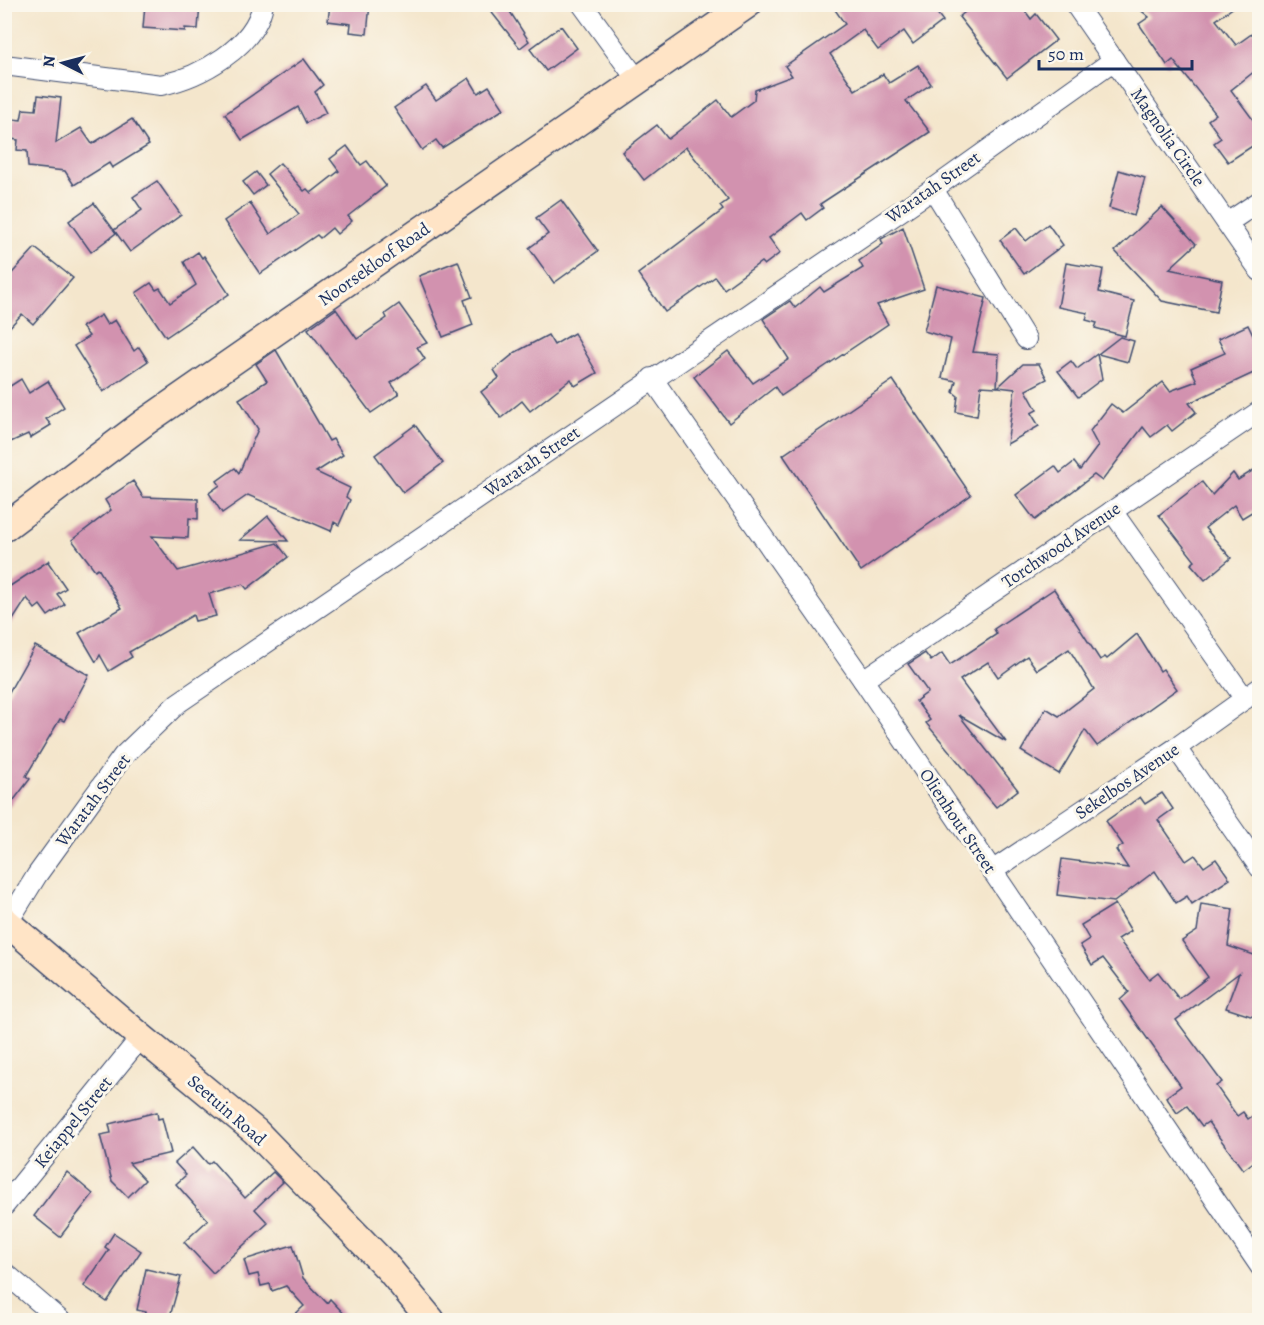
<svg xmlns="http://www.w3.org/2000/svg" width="1264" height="1325" viewBox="0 0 1264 1325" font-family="Alegreya,serif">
<rect width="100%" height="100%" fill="#fbf7ec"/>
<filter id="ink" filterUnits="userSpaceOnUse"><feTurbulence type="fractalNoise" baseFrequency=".0167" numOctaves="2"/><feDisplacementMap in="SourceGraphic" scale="12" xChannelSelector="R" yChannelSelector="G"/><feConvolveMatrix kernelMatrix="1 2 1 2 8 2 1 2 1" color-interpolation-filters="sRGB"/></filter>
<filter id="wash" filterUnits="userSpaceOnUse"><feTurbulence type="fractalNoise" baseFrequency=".008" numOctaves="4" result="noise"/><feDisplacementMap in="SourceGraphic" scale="24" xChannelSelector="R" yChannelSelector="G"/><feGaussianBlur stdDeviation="1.35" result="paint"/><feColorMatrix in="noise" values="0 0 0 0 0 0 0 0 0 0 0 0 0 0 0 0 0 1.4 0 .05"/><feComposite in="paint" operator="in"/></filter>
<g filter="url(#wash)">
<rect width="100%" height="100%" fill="#f4e6cc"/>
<g id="blocks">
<g fill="#d292af">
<polygon points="145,4 200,4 198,29 185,28 185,31 143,28"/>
<polygon points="330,4 370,4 367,34 350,32 351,24 328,21"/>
<polygon points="485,4 505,4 529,41 520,48"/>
<polygon points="831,4 930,4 943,21 913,44 904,31 878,50 863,30 830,54 855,90 883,74 889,83 918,65 931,84 906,101 930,132 820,204 823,208 807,220 802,213 769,238 780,253 764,265 761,262 724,289 715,277 665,312 638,274 723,210 720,206 728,200 686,147 644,180 622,152 657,125 668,139 718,100 731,117 754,100 755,90 792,76 785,66 845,24"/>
<polygon points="975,4 1020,4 1031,19 1036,14 1056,40 1007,78 959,17"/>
<polygon points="1133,4 1238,4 1216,20 1236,45 1260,28 1260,67 1231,90 1260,129 1260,141 1228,162 1214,143 1221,138 1208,120 1216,114 1173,60 1167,65 1139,24 1149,17"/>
<polygon points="561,26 577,48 546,71 530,49"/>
<polygon points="304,59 323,85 315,92 326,113 306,123 298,107 242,140 225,114"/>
<polygon points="469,78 478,93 489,86 504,109 442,148 436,140 422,150 394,108 426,86 436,100"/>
<polygon points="38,95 61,98 56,143 81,128 92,144 132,119 149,145 112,168 109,163 74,185 65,171 28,167 27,151 17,150 18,140 11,139 13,119 21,120 23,109 36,110"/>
<polygon points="347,146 361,165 367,161 386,186 348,216 352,221 337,234 332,228 320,238 317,235 260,274 224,221 250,203 270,234 299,214 267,174 280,163 304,191 307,189 311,193 339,171 330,159"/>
<polygon points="1119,170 1145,178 1134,216 1109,208"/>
<polygon points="256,172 266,185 253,195 243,182"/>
<polygon points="157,181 181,215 130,252 114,230 142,210 133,197"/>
<polygon points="561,200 598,251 554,283 529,248 548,234 536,218"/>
<polygon points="94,203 116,233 91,252 69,221"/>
<polygon points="1162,207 1196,244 1169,269 1222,280 1216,312 1162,301 1115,251"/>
<polygon points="1048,224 1063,245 1024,274 1000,240 1016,228 1026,241"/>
<polygon points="903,227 924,289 877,305 888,324 781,396 775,387 729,423 694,377 728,351 753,383 789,359 763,319 790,301 795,308 820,287 824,292 863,268 859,261 883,244 881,239"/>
<polygon points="35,248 73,278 33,324 22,314 4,333 4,282"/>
<polygon points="198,252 202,258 204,256 229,294 166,337 136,293 151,283 156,290 160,288 170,303 196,285 184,262"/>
<polygon points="458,261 472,297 464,300 473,325 443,337 419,276"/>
<polygon points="1066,263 1103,269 1099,292 1134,301 1125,336 1095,328 1097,323 1086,320 1088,313 1058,307"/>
<polygon points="936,285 986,298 973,352 999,354 997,387 981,386 977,416 956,412 958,396 953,392 956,381 942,378 951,339 924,331"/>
<polygon points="399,304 427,343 417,347 425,359 391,383 399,394 371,413 308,329 336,309 357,339 387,318 385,314"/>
<polygon points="101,315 107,325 115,320 134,351 139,347 148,361 103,392 74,346 89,336 82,327"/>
<polygon points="1248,325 1260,350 1260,370 1189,403 1196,412 1172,431 1167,425 1151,437 1143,427 1102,481 1094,475 1035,520 1016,495 1055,466 1060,473 1074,462 1080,470 1098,446 1090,431 1111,404 1123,413 1163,382 1170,391 1197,381 1191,368 1225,353 1218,339"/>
<polygon points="574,333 597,373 575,386 571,379 530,411 522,401 501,418 481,392 499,378 494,370 516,352 548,335 554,345"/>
<polygon points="1120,337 1134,341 1128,362 1098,354"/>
<polygon points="276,350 329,441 333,439 343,455 316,472 350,488 346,497 350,500 339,525 334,522 331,531 248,495 222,513 209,493 220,485 217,481 235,468 239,473 258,429 239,399 267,381 256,364"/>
<polygon points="1097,354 1102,379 1078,397 1058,371 1071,361 1077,369"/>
<polygon points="1023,364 1039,364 1047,379 1026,390 1037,410 1031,413 1039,426 1007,444 1015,389 998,387"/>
<polygon points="21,379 29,393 48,381 64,407 46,419 51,425 30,438 28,434 4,445 4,390"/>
<polygon points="893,380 971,495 861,571 783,455"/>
<polygon points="415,425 443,463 403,493 375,455"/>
<polygon points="1260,466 1260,507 1242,518 1234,505 1205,528 1231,558 1205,580 1191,564 1195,561 1159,515 1202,482 1212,495 1233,473 1238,480"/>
<polygon points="133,481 143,497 198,499 198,519 189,518 188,538 152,536 178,571 277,543 288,557 247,589 243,584 209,594 216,616 195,621 193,615 129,652 132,657 109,671 100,655 96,662 79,633 122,608 98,568 95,570 72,540 111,510 105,500"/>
<polygon points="268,516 288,541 240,540"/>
<polygon points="50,560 48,562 66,588 57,594 65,604 48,616 40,605 35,609 27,598 4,634 4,590"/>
<polygon points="1054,589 1100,660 1105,657 1107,659 1137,634 1160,671 1163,669 1177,689 1097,746 1085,730 1059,774 1021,751 1046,708 1059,716 1094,689 1069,649 1037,670 1027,656 998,677 988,662 960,680 1006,742 959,715 1018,790 996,807 926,723 930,720 916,701 928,692 908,664 925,653 931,661 942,653 950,665 997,634 994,629"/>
<polygon points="35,646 89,675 64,721 60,719 26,776 30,779 4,813 4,701"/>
<polygon points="1162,793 1173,809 1158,820 1186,861 1195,855 1204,867 1216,859 1230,879 1192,904 1187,896 1176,903 1155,871 1114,902 1057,895 1062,859 1128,868 1116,850 1123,845 1106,821 1140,797 1145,804"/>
<polygon points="1115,904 1131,931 1118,939 1149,979 1158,972 1179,999 1208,977 1182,941 1197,931 1201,904 1233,909 1228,946 1260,957 1260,1019 1226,1008 1239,973 1176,1020 1222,1082 1216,1086 1237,1116 1243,1112 1248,1119 1260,1111 1260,1157 1243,1170 1208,1122 1202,1126 1187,1106 1177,1113 1166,1097 1181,1086 1120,1000 1129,992 1103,958 1092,965 1080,945 1089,939 1081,925"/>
<polygon points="157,1112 158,1119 162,1118 171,1153 129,1163 145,1180 128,1197 112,1181 100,1135 111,1133 109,1124"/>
<polygon points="193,1147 208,1164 212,1161 245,1198 273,1172 283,1182 255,1209 268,1223 213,1273 184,1242 208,1220 176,1184 186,1175 175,1163"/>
<polygon points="67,1172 93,1194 60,1237 34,1216"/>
<polygon points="114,1233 141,1251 107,1302 84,1286 109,1250 105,1247"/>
<polygon points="293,1245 303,1278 327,1303 330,1299 350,1320 289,1320 304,1306 286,1286 272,1291 270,1284 261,1286 258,1274 249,1276 244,1260"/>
<polygon points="146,1269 181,1277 169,1320 144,1320 146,1312 137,1310"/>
</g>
</g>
</g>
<g filter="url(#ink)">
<use href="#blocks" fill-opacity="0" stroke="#3c4a6e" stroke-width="1.5"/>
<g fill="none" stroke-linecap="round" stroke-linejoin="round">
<defs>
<g id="street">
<polyline points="582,4 638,81"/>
<polyline points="1075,4 1260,271"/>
<path d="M4,65l157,20c39,-8 94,-38 102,-81"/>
<polyline points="933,189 1026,339"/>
<polyline points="1227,223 1260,201"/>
<polyline points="652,378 863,680 1260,1266"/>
<polyline points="1112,511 1245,699"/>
<polyline points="863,680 1260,411"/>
<polyline points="1176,748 1260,868"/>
<polyline points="992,871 1176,748 1260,688"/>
<polyline points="8,922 37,875 123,756 178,703 933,189 1114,60"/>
<polyline points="4,1206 141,1037"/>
<polyline points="4,1272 60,1320"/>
</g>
<g id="secondary">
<polyline points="4,528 145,422 748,4"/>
<polyline points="4,920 141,1037 255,1131 388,1268 431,1320"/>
</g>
</defs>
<use href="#street" stroke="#3c4a6e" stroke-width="22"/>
<use href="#secondary" stroke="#3c4a6e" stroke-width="30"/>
<use href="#street" stroke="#fff" stroke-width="20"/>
<use href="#secondary" stroke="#ffe4c6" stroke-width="27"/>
</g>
</g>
<g text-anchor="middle" stroke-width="6" stroke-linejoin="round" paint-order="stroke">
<g font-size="18" fill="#1b2f5e" stroke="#fbf7ec">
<text transform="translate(1168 137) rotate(55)" y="6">Magnolia Circle</text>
<text transform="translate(933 187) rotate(-35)" y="6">Waratah Street</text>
<text transform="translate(374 264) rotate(-35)" y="6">Noorsekloof Road</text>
<text transform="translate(532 461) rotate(-34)" y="6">Waratah Street</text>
<text transform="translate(1061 545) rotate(-34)" y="6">Torchwood Avenue</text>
<text transform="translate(1127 781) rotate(-34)" y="6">Sekelbos Avenue</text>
<text transform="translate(93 800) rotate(-53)" y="6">Waratah Street</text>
<text transform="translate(958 821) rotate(56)" y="6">Olienhout Street</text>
<text transform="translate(227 1110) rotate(41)" y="6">Seetuin Road</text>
<text transform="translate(73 1122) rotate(-51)" y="6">Keiappel Street</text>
</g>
</g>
<rect width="1264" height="1325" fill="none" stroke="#fbf7ec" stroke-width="24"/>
<g transform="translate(63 63) rotate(276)" stroke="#fbf7ec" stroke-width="4.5" paint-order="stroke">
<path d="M0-4.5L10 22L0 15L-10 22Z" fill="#1b2f5e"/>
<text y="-9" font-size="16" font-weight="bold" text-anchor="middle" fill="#1b2f5e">N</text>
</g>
<path d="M1039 60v9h153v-9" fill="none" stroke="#1b2f5e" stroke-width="3"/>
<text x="1048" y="60" font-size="18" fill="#1b2f5e" stroke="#fbf7ec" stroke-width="4.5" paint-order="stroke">50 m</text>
</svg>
